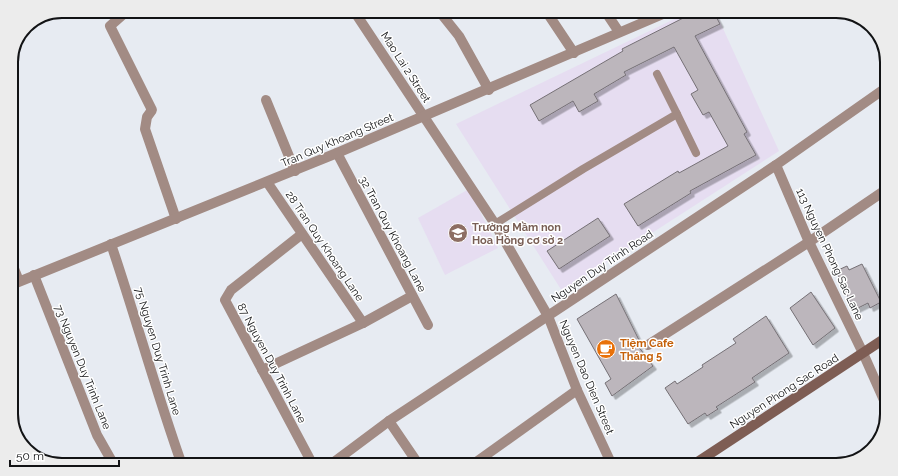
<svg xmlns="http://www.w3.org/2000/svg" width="898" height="476" viewBox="0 0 898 476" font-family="Raleway,sans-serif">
<defs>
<filter id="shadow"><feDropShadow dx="3.5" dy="3.5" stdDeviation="0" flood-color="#0004"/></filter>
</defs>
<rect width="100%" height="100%" fill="#e7ebf2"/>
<g fill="#e6ddf1">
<polygon points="691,11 715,11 779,151 562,291 456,124"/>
<polygon points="469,189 498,248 445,275 418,218"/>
</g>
<g fill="#bcb6bc" stroke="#757075" filter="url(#shadow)">
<polygon points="697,11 713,11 720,24 695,36 747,132 744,134 756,155 690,191 691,193 638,226 624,204 678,171 679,173 728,146 709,112 703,115 691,94 698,90 674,47 624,72 626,75 594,94 598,101 579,112 573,101 539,121 530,105 623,51 622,49"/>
<polygon points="598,218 610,236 559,269 547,251"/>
<polygon points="862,264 881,302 870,308 868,303 854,310 836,271 847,266 849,270"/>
<polygon points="811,292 835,328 813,345 790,308"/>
<polygon points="616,294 641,344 638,346 653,366 612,396 605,383 611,379 577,319"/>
<polygon points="766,316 789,353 752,378 755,382 716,407 718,409 707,416 705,413 688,424 665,388 675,381 677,384 703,367 702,365 736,343 733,339"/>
</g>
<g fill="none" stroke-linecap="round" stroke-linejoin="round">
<g stroke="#a28b84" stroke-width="8">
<polyline points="677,114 696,153"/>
<polyline points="495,224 583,169 677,114 657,74"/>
</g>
<g stroke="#a28b84" stroke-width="10">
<polyline points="127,11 110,26 152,110 147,117 145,129 176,219"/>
<polyline points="354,11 495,224 548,316 577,390 612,465"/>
<polyline points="439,11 459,36 489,90"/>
<polyline points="546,11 574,53"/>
<polyline points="605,11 619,32"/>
<polyline points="266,100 295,171"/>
<polyline points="337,153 428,325"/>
<polyline points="776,165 809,242 863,353 887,407"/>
<polyline points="267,182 363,323"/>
<polyline points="302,234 231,290 225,300 313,465"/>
<path d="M111,244c25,74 45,148 71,221"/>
<polyline points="11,261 19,281"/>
<polyline points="34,275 97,435 114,465"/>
<polyline points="11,285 337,153 670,11"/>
<polyline points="648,345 809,242 887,189"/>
<polyline points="262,370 363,323 412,296"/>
<polyline points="389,421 419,465"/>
<polyline points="472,465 577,390"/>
</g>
<polyline stroke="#a28b84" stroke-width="10" points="330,465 389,421 776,165 887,87"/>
<polyline stroke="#7e5d54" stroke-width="10" points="693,465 887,337"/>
</g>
<defs>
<symbol id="school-disc" viewBox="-11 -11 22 22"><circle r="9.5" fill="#8d6e63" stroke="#fff"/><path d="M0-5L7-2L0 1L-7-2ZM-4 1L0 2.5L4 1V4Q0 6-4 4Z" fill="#fff"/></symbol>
<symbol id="cafe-disc" viewBox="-11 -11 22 22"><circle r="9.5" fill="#e8710a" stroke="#fff"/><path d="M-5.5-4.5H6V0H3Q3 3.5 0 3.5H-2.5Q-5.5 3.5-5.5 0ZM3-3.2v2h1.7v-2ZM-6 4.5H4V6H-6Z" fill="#fff"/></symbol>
</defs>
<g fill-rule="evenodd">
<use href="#school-disc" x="447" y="222" width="22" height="22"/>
<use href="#cafe-disc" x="595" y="338" width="22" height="22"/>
</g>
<g text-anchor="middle" stroke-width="3" stroke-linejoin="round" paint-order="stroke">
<g font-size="11" fill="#121315" stroke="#fff">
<text transform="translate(406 67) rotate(57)" y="4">Mao Lai 2 Street</text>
<text transform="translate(337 140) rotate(-23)" y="4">Tran Quy Khoang Street</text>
<text transform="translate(393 234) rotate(62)" y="4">32 Tran Quy Khoang Lane</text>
<text transform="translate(325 246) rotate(56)" y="4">28 Tran Quy Khoang Lane</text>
<text transform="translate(830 254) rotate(65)" y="4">113 Nguyen Phong Sac Lane</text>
<text transform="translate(602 266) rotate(-34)" y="4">Nguyen Duy Trinh Road</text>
<text transform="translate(158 351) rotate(73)" y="4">75 Nguyen Duy Trinh Lane</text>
<text transform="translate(272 363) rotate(62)" y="4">87 Nguyen Duy Trinh Lane</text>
<text transform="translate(83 367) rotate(68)" y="4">73 Nguyen Duy Trinh Lane</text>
<text transform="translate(587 377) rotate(67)" y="4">Nguyen Dao Dien Street</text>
<text transform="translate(784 391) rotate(-33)" y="4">Nguyen Phong Sac Road</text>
</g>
<g font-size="11" font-weight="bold" fill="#785e54" stroke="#fff" text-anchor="start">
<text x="472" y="231">Trường Mầm non<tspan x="472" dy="13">Hoa Hồng cơ sở 2</tspan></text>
</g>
<g font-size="11" font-weight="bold" fill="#c56008" stroke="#fff" text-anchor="start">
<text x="620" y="347">Tiệm Cafe<tspan x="620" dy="13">Tháng 5</tspan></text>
</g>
</g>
<path d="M0 0H898V476H0ZM62 18H836A44 44 0 0 1 880 62V414A44 44 0 0 1 836 458H62A44 44 0 0 1 18 414V62A44 44 0 0 1 62 18Z" fill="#ececec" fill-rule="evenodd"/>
<path fill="none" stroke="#121315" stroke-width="2" d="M62 18H836A44 44 0 0 1 880 62V414A44 44 0 0 1 836 458H62A44 44 0 0 1 18 414V62A44 44 0 0 1 62 18Z"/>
<path d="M10 460v6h109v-6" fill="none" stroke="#121315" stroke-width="2"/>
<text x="16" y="460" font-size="12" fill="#121315" stroke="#ffffff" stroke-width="3" paint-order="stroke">50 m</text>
</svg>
